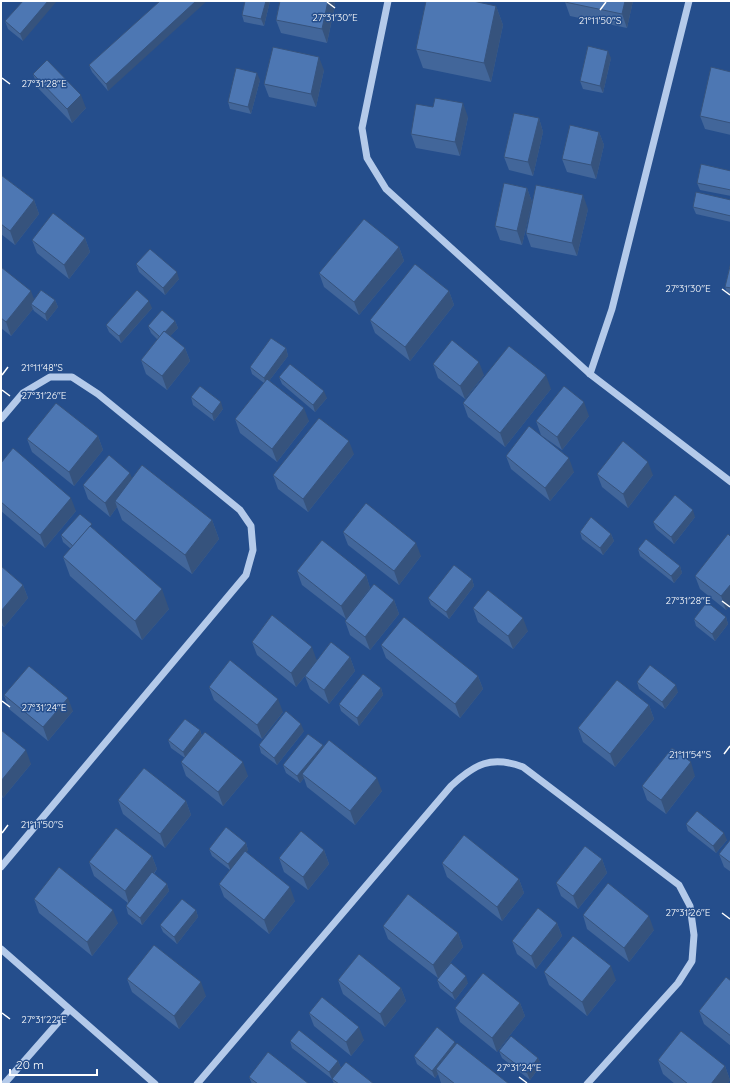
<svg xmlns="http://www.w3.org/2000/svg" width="732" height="1085" viewBox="0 0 732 1085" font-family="Quicksand,sans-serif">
<rect width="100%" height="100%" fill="#254e8c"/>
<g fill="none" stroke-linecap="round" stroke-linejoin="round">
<g stroke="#b4caea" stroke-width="7">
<polyline points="388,1 362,128 367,158 386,189 590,374 731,482"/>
<polyline points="590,374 612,309 689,1"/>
<polyline points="1,419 23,393 50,377 72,377 98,394 240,510 251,526 253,550 246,575 1,867"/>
<polyline points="1,949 155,1084"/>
<polyline points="4,1084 69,1010"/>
<path d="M197,1084l254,-298c24,-22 40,-31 72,-19l156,118 11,21 4,29 -2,26 -14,22 -91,101"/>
</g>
</g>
<g fill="#42669a">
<polygon points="23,1 23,41 8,29 5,21"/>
<polygon points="160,1 108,91 92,72 89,65"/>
<polygon points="270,1 264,26 244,22 242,15"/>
<polygon points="280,1 334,1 335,5 327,43 281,33 276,20"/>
<polygon points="633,1 627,28 570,16 565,2"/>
<polygon points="496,6 503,25 491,82 423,68 416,49"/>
<polygon points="611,58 603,93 583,89 580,81"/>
<polygon points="324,70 316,107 269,97 264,84"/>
<polygon points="731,72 731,135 705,129 700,116"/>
<polygon points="33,74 86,108 72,123 38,88"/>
<polygon points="260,80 251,114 230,109 228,102"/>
<polygon points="468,117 460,156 416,148 411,134"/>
<polygon points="539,118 543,132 533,176 509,170 504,157"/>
<polygon points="599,132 604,145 596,179 567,172 562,159"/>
<polygon points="731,171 731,196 700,190 697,183"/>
<polygon points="1,175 34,200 39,214 15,245 1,234"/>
<polygon points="527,188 532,202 522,245 500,240 495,226"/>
<polygon points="731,200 731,222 696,214 693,207"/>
<polygon points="588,209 577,256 531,247 526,233"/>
<polygon points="85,238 90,252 69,279 37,253 32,240"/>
<polygon points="399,247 404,261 359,315 324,287 319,273"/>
<polygon points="731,262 731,295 728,294 725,287"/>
<polygon points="136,264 179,279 165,295 139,272"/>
<polygon points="1,267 34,300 55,300 58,307 47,321 34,311 33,309 11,336 1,328"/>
<polygon points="449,291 454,305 410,361 375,333 370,320"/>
<polygon points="152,308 121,343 109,332 106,325"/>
<polygon points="175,321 178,328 170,336 185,348 190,361 167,390 146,374 141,360 158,340 151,333 148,326"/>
<polygon points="286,348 288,356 269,381 309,421 277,462 240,433 235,419 264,383 252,374 250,367"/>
<polygon points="433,364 484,375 465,399 438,378"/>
<polygon points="279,377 327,398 315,412 282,384"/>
<polygon points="551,389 505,447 468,417 463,403"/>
<polygon points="191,397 223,409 214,421 193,405"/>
<polygon points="589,416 562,450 541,435 536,421"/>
<polygon points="98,436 103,450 74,486 32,452 27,439"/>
<polygon points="354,454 308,512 278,489 273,475"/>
<polygon points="506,456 574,472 550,501 511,469"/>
<polygon points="1,463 76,511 45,548 1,511"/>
<polygon points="597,474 653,475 628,508 602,487"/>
<polygon points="83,485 212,520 219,539 192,574 122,520 117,507 110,517 88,499"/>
<polygon points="695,517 674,544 656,529 653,522"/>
<polygon points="94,529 169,609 142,640 70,576 63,557 71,549 63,542 61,535"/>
<polygon points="343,532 421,556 399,585 348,545"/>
<polygon points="580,532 611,534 614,541 603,555 582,539"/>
<polygon points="731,537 731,604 726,610 700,589 695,576"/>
<polygon points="638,549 680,566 682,573 674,583 640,556"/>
<polygon points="1,566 23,585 28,598 4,627 1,625"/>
<polygon points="297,571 366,575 370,588 346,619 302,585"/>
<polygon points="472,579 474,586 449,619 431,605 428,598"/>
<polygon points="394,600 399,614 370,650 350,635 345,621"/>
<polygon points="473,608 528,631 513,649 478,622"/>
<polygon points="726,617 728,624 715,641 696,626 694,619"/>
<polygon points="252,642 317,660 350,657 355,671 329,704 310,689 305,676 296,687 257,655"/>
<polygon points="381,645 478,676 483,689 460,718 386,658"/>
<polygon points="637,682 678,692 665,709 639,689"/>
<polygon points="209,687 283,712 262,739 214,700"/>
<polygon points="381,688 383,695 359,726 341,711 339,704"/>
<polygon points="4,695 73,711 48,741 9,709"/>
<polygon points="649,705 654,719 615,767 583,742 578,728"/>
<polygon points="1,730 31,764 3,798 1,796"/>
<polygon points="200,730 202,736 248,776 223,806 186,776 181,762 185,758 171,748 168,740"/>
<polygon points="304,731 277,765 261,753 259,745"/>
<polygon points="323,745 324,747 382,791 355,825 307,787 304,778 300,783 286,773 283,765"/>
<polygon points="695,776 666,814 647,800 642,786"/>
<polygon points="118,800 186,801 191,815 165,848 123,814"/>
<polygon points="686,824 727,840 716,853 688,831"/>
<polygon points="731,839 731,872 724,867 719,854"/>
<polygon points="246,843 248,850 246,852 295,901 269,934 224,897 219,884 230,870 212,856 209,849"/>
<polygon points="324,850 329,864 308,890 284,872 279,858"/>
<polygon points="152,856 157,869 154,874 167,884 169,891 142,925 128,914 126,906 128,903 94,876 89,862"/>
<polygon points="602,859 607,873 578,909 561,896 556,883"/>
<polygon points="442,863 519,879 524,893 502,921 447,877"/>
<polygon points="34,899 118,923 92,956 39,913"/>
<polygon points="196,910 198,917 177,944 163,932 160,925"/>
<polygon points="583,915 654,930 629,962 587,929"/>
<polygon points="557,923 562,936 536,969 517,954 512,941"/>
<polygon points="383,926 458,933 463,947 438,978 388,939"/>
<polygon points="544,972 616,980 587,1016 549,985"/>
<polygon points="127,979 206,996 179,1029 132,992"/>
<polygon points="338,980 401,988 406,1001 385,1027 343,994"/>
<polygon points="437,980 468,983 455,1000 440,988"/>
<polygon points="731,981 731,1046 704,1024 699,1011"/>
<polygon points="520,1003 525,1016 497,1052 460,1022 455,1008"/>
<polygon points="309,1013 364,1040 351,1056 314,1026"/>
<polygon points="290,1041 338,1061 341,1068 332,1079 292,1048"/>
<polygon points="456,1044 509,1084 442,1084 441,1083 438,1074 435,1078 417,1064 414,1056"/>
<polygon points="499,1051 538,1058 541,1065 530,1080 502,1058"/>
<polygon points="658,1060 725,1066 730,1080 727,1084 675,1084 663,1074"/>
<polygon points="249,1077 309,1084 252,1084"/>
<polygon points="332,1079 374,1084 334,1084"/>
</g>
<g fill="#36537d">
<polygon points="48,1 57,1 23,41 20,34"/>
<polygon points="196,1 207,1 108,91 106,84"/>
<polygon points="266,1 270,1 264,26 261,19"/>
<polygon points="328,1 334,1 335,5 327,43 322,29"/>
<polygon points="625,1 633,1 627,28 622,14"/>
<polygon points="496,6 503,25 491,82 484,63"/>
<polygon points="608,51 611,58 603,93 600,86"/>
<polygon points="319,57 324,70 316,107 311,94"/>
<polygon points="257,73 260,80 251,114 248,107"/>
<polygon points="81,95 86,108 72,123 67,109"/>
<polygon points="463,103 468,117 460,156 455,142"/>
<polygon points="539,118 543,132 533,176 528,162"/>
<polygon points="599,132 604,145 596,179 591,165"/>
<polygon points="527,188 532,202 522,245 517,231"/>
<polygon points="583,195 588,209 577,256 572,243"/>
<polygon points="34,200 39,214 15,245 10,231"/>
<polygon points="85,238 90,252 69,279 64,265"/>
<polygon points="399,247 404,261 359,315 354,302"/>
<polygon points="177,272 179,279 165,295 163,288"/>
<polygon points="31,291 36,304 31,304 33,309 11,336 6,322"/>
<polygon points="449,291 454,305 410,361 405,347"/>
<polygon points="55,300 58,307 47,321 45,314"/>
<polygon points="149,301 152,308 121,343 119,336"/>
<polygon points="175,321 178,328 163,344 160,337"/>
<polygon points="185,348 190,361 167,390 162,376"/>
<polygon points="286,348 288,356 266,385 264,378"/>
<polygon points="479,362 484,375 465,399 460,386"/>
<polygon points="546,375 551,389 505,447 500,433"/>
<polygon points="324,391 327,398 315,412 313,405"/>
<polygon points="221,402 223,409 214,421 212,414"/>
<polygon points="584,402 589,416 562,450 557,437"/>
<polygon points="304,408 309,421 277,462 272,449"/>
<polygon points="98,436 103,450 74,486 69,472"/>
<polygon points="349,441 354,454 308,512 303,499"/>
<polygon points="569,458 574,472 550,501 545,488"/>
<polygon points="648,462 653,475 628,508 623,494"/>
<polygon points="130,473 135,486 115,501 117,507 110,517 105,503"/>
<polygon points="71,498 76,511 45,548 40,535"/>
<polygon points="693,510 695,517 674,544 671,537"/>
<polygon points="212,520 219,539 192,574 185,555"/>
<polygon points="611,534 614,541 603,555 600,548"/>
<polygon points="416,543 421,556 399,585 394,571"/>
<polygon points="680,566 682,573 674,583 671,576"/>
<polygon points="366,575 370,588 346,619 341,606"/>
<polygon points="472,579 474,586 449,619 446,612"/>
<polygon points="731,584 731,604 726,610 721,596"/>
<polygon points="23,585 28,598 4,627 1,620 1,611"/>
<polygon points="162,589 169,609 142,640 135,621"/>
<polygon points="394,600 399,614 370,650 365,637"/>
<polygon points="726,617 728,624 715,641 712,634"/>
<polygon points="523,618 528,631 513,649 508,636"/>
<polygon points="312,647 317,661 296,687 291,673"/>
<polygon points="350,657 355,671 329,704 324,690"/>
<polygon points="478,676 483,689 460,718 455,704"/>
<polygon points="676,685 678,692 665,709 662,702"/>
<polygon points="381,688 383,695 359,726 357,718"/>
<polygon points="68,698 73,711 48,741 43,727"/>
<polygon points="278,699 283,712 262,739 257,725"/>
<polygon points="649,705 654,719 615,767 610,754"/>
<polygon points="301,724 304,731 277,765 274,758"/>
<polygon points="200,730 202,737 186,759 183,752"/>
<polygon points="323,745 325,752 302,774 304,778 300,783 297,776"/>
<polygon points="26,750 31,764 3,798 1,791 1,781"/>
<polygon points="243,762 248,776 223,806 218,792"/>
<polygon points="691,762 695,776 666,814 661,800"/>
<polygon points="377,778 382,791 355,825 350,811"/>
<polygon points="186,801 191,815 165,848 160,834"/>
<polygon points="724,833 727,840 716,853 713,846"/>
<polygon points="246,843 248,850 231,871 228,864"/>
<polygon points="324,850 329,864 308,890 303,877"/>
<polygon points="152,856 157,869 129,904 125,891"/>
<polygon points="602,859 607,873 578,909 573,896"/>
<polygon points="519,879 524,893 502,921 497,907"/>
<polygon points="167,884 169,891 142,925 140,918"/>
<polygon points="290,887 295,901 269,934 264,920"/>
<polygon points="113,910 118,923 92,956 87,942"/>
<polygon points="196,910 198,917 177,944 174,937"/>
<polygon points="649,916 654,930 629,962 624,948"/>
<polygon points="557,923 562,936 536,969 531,956"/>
<polygon points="458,933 463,947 438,978 433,965"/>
<polygon points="611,966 616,980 587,1016 582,1002"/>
<polygon points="466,976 468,983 455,1000 452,993"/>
<polygon points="201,982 206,996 179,1029 174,1016"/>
<polygon points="401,988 406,1001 385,1027 380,1014"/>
<polygon points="520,1003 525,1016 497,1052 492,1038"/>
<polygon points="359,1027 364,1040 351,1056 346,1042"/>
<polygon points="455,1042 458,1049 436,1069 438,1074 435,1078 432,1071"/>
<polygon points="538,1058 541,1065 530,1080 527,1073"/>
<polygon points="338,1061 341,1068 332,1079 329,1072"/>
<polygon points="725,1066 730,1080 727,1084 711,1084"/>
</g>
<g fill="#4d77b3" stroke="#36537d">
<polygon points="23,1 48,1 20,34 5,21"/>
<polygon points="160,1 196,1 106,84 89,65"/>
<polygon points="245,1 266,1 261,19 242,15"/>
<polygon points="280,1 328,1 322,29 276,20"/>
<polygon points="426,1 473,1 496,6 484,63 416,49"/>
<polygon points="565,1 625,1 622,14 565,2"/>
<polygon points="588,46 608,51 600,86 580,81"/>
<polygon points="273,47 319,57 311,94 264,84"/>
<polygon points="47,60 81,95 67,109 33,74"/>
<polygon points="711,67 731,72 731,123 700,116"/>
<polygon points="236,68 257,73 248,107 228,102"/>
<polygon points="435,98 463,103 455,142 411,134 416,104 433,107"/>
<polygon points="514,113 539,118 528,162 504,157"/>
<polygon points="570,125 599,132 591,165 562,159"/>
<polygon points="701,164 731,171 731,190 697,183"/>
<polygon points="1,175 34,200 10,231 1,224"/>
<polygon points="504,183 527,188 517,231 495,226"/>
<polygon points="536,185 583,195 572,243 526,233"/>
<polygon points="696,192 731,200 731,216 693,207"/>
<polygon points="53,213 85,238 64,265 32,240"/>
<polygon points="364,219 399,247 354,302 319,273"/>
<polygon points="150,249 177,272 163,288 136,264"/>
<polygon points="731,262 731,288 725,287"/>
<polygon points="415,264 449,291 405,347 370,320"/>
<polygon points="1,267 31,291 6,322 1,318"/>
<polygon points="41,290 55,300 45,314 31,304"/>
<polygon points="137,290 149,301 119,336 106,325"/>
<polygon points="162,310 175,321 165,332 164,331 160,337 148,326"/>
<polygon points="164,331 185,348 162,376 141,360"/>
<polygon points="271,338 286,348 264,378 250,367"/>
<polygon points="452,340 479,362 460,386 433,364"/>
<polygon points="509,346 546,375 500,433 463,403"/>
<polygon points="290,364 324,391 313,405 279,377"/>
<polygon points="267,379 304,408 272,449 235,419"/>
<polygon points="200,386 221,402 212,414 191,397"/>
<polygon points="564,386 584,402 557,437 536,421"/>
<polygon points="56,403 98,436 69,472 27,439"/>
<polygon points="319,418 349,441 303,499 273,475"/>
<polygon points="529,426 569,458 545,488 506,456"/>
<polygon points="623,441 648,462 623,494 597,474"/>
<polygon points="13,448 71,498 40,535 1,502 1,463"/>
<polygon points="109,455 130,473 105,503 83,485"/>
<polygon points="142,465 212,520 185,555 115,501"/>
<polygon points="675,495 693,510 671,537 653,522"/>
<polygon points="366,503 416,543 394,571 343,532"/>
<polygon points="80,514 92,524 73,546 61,535"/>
<polygon points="591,517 611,534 600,548 580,532"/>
<polygon points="90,526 162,589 135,621 63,557"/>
<polygon points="728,534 731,537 731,584 721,596 695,576"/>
<polygon points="646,539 680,566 671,576 638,549"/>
<polygon points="322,540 366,575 341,606 297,571"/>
<polygon points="454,565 472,579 446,612 428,598"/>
<polygon points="1,566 23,585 1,611"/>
<polygon points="374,584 394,600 365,637 345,621"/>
<polygon points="488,590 523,618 508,636 473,608"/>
<polygon points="707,602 726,617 712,634 694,619"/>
<polygon points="272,615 312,647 291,673 252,642"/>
<polygon points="404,617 478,676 455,704 381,645"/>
<polygon points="331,642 350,657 324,690 305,676"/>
<polygon points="230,660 278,699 257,725 209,687"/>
<polygon points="650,665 676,685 662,702 637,682"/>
<polygon points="29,666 68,698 43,727 4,695"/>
<polygon points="363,674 381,688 357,718 339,704"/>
<polygon points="617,680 649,705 610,754 578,728"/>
<polygon points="286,711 301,724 274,758 259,745"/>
<polygon points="185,719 200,730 183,752 168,740"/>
<polygon points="1,730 26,750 1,781"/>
<polygon points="205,732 243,762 218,792 181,762"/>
<polygon points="308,734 323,745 297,776 283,765"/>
<polygon points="329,740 377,778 350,811 302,774"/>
<polygon points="672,748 691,762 661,800 642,786"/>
<polygon points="144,768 186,801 160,834 118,800"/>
<polygon points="697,811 724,833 713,846 686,824"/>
<polygon points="226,827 246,843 228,864 209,849"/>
<polygon points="116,828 152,856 125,891 89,862"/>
<polygon points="301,831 324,850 303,877 279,858"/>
<polygon points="464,835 519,879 497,907 442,863"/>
<polygon points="731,839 731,863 719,854"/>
<polygon points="585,846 602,859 573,896 556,883"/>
<polygon points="245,851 290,887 264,920 219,884"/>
<polygon points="59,867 113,910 87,942 34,899"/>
<polygon points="152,872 167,884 140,918 126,906"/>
<polygon points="608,883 649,916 624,948 583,915"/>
<polygon points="408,894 458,933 433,965 383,926"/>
<polygon points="182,899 196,910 174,937 160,925"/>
<polygon points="538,908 557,923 531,956 512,941"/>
<polygon points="573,936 611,966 582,1002 544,972"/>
<polygon points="154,945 201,982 174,1016 127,979"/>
<polygon points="359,954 401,988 380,1014 338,980"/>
<polygon points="451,963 466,976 452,993 437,980"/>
<polygon points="483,973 520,1003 492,1038 455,1008"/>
<polygon points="726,977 731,981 731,1036 699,1011"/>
<polygon points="322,997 359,1027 346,1042 309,1013"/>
<polygon points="437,1027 455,1042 432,1071 414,1056"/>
<polygon points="299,1030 338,1061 329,1072 290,1041"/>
<polygon points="681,1031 725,1066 711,1084 688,1084 658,1060"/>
<polygon points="511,1036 538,1058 527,1073 499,1051"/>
<polygon points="457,1043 509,1084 455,1084 436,1069"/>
<polygon points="268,1052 309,1084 258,1084 249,1077"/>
<polygon points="346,1062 374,1084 339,1084 332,1079"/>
</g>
<path fill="none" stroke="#fff" stroke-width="1.5" d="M327,2l8,6M600,10l6,-8M2,78l8,6M722,289l8,6M2,375l6,-8M2,390l8,6M722,601l8,6M2,701l8,6M724,754l6,-8M2,833l6,-8M722,913l8,6M2,1013l8,6M519,1077l8,6"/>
<g font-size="10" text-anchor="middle" fill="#fff" stroke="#254e8c" stroke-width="3" stroke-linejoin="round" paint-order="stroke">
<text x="335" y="21">27°31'30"E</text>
<text x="600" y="24">21°11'50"S</text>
<text x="44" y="87">27°31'28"E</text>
<text x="688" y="292">27°31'30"E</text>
<text x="42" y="371">21°11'48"S</text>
<text x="44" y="399">27°31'26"E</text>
<text x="688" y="604">27°31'28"E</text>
<text x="44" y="711">27°31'24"E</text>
<text x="690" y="758">21°11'54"S</text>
<text x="42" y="828">21°11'50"S</text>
<text x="688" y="916">27°31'26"E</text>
<text x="44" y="1023">27°31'22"E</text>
<text x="519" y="1071">27°31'24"E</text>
</g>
<rect width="732" height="1085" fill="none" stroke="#ffffff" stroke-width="4"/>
<path d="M10 1069v6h87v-6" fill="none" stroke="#ffffff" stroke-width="2"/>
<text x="16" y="1069" font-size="12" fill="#ffffff" stroke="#254e8c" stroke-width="3" paint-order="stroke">20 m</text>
</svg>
